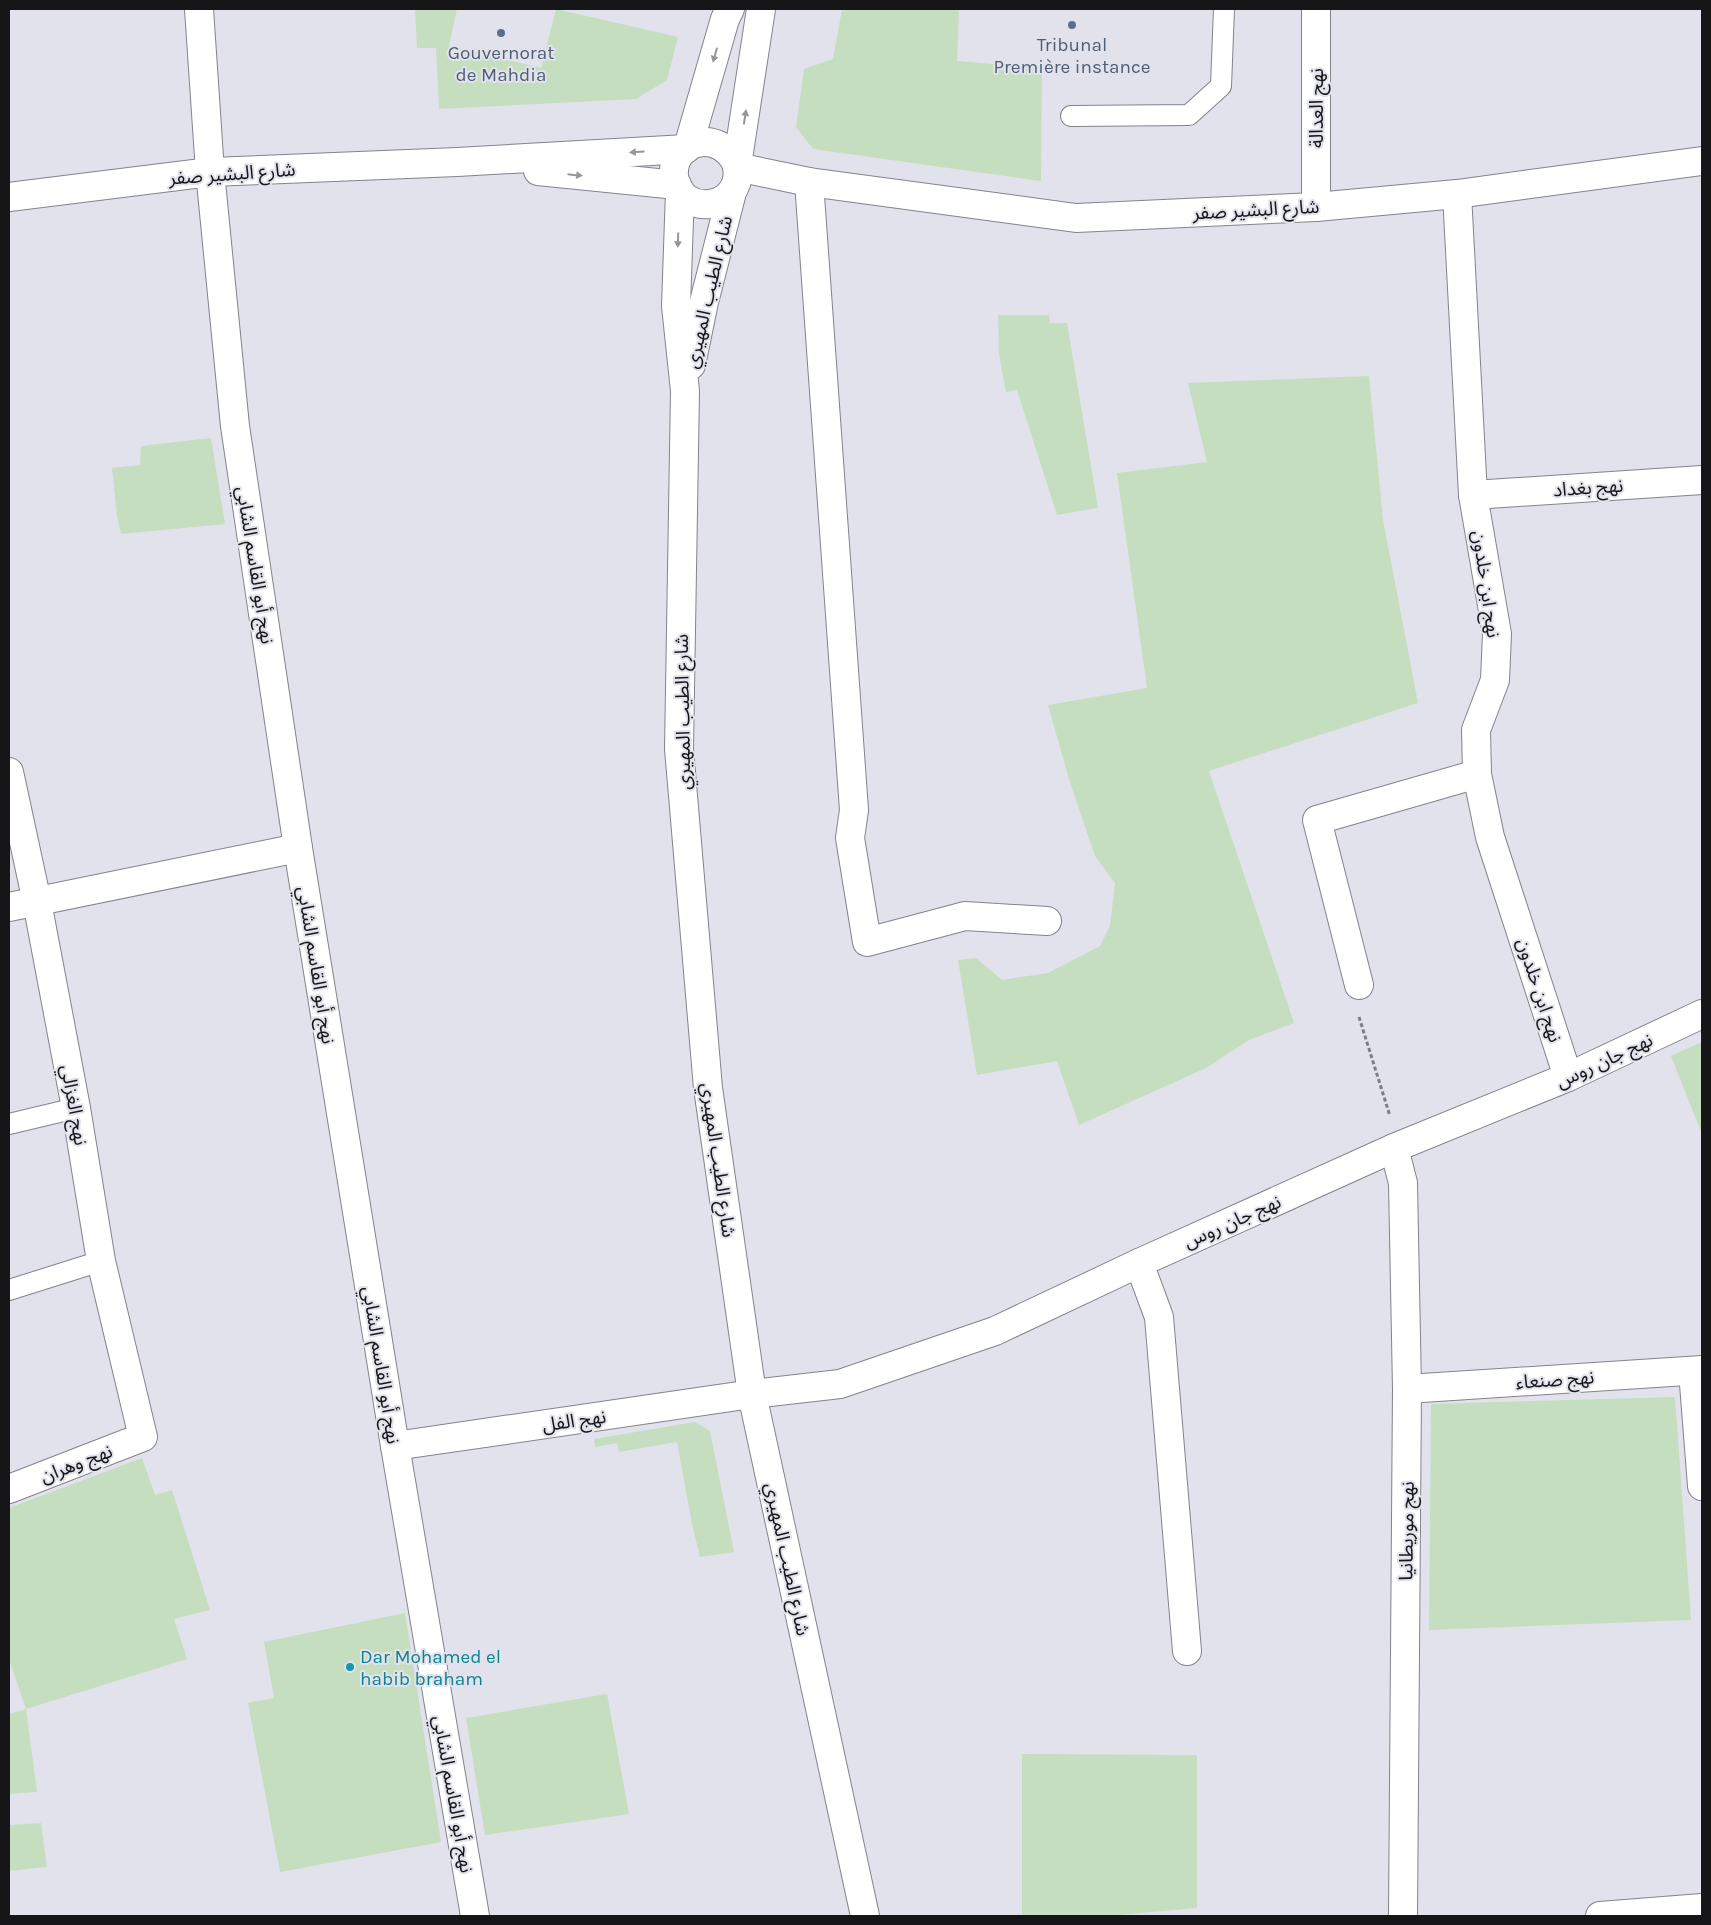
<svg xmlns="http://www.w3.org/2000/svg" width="1711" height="1925" viewBox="0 0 1711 1925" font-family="Karla,'Noto Sans Arabic',sans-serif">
<rect width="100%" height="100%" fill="#e2e2ec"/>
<g fill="#c4debf">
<polygon points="415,9 457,9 449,46 541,68 556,9 678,37 667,80 636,99 439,109 436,48 417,48"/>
<polygon points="842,9 959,9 957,61 1042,68 1041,181 813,149 796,127 804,69 833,59"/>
<polygon points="998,315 1049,315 1050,323 1067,323 1098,508 1057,515 1017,390 1006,392 999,354"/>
<polygon points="1369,376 1383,520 1418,703 1209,771 1294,1023 1249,1040 1206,1068 1079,1125 1057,1061 977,1075 958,960 976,958 1002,980 1048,973 1100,946 1110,926 1115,883 1095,856 1069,779 1048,705 1147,688 1117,473 1207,462 1188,383"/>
<polygon points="211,438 225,524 121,534 117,516 112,468 140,465 141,446"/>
<polygon points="1702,1042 1702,1134 1671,1056"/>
<polygon points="1675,1397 1691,1620 1429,1630 1431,1404"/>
<polygon points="695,1422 710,1431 734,1552 700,1557 692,1524 677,1442 619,1452 617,1443 595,1447 594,1439"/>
<polygon points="142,1458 155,1495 172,1490 210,1610 174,1619 187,1659 26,1709 37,1792 9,1794 9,1714 26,1709 9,1659 9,1508"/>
<polygon points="405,1613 441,1842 280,1872 248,1703 274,1698 264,1642"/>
<polygon points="607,1694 629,1814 485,1835 466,1718"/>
<polygon points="1022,1754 1197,1755 1197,1908 1107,1916 1022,1916"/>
<polygon points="41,1823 47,1867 9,1871 9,1825"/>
</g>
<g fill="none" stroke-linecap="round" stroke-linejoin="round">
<defs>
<g id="service">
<polyline points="1071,116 1189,115 1221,86 1224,9"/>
<polyline points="9,1124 76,1108"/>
<polyline points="9,1290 101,1261"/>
</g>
<g id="minor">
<polyline points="199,9 210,172 235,426 298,848 395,1446 475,1916"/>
<polyline points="809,182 854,810 850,838 867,942 965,916 1047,921"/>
<polyline points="1457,194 1473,495 1497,634 1495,680 1476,730 1477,774 1490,837 1568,1077"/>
<polyline points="1316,207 1316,9"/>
<polyline points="1473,495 1702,480"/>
<polyline points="9,772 37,902 76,1108 101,1261 143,1437 9,1489"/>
<polyline points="9,907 298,848"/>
<polyline points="1359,985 1317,820 1477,774"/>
<polyline points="1394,1148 1403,1183 1407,1389 1403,1916"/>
<polyline points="1139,1263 1159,1317 1187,1651"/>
<polyline points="1693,1371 1702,1486"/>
<polyline points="1407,1389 1702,1370"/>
<polyline points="395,1446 752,1394 840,1384 995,1331 1139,1263 1394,1148 1568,1077 1702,1014"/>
</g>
<g id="tertiary">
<polyline points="688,147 725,19 730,9"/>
<path d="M737,165c-16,-37 -66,-26 -63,11 5,43 71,35 63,-11l24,-156"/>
<polyline points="737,167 809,182 1076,218 1316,207 1457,194 1702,161"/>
<polyline points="538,171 677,185"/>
<polyline points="680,191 676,306 685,391 679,749 708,1088 752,1394 865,1916"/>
<polyline points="9,197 210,172 457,162 686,149"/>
<polyline points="691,365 704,302 732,192"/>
<polyline points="1600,1916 1702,1908"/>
</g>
</defs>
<use href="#service" stroke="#83838c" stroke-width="22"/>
<use href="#minor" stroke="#83838c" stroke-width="30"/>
<use href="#tertiary" stroke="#83838c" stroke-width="30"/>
<polyline stroke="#7d7d83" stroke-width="3" stroke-dasharray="4 2.5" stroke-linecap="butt" points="1359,1017 1390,1116"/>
<use href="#service" stroke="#fff" stroke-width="20"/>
<use href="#minor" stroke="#fff" stroke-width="28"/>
<use href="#tertiary" stroke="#fff" stroke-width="28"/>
</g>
<defs><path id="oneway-solid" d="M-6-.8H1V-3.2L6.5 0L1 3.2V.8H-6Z" transform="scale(1.25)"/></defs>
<g fill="#969698">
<use href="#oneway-solid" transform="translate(715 55) rotate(106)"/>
<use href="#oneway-solid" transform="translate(745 117) rotate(-81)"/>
<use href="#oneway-solid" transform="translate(637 152) rotate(177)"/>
<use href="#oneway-solid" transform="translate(575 175) rotate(6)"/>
<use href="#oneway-solid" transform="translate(678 240) rotate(92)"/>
</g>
<g fill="#5c6f8a" stroke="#e2e2ec" stroke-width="2">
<circle cx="1072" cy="25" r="5"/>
<circle cx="501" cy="33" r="5"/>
</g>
<circle fill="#0f9aa8" stroke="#e2e2ec" stroke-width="2" cx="350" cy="1667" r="5"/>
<g text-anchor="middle" stroke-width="4" stroke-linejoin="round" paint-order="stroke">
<g font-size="19" fill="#4e5e75" stroke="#e2e2ec">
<text x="1072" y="51">Tribunal<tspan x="1072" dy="22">Première instance</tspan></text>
<text x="501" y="59">Gouvernorat<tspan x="501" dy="22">de Mahdia</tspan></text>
</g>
<g font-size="19" fill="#161619" stroke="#e2e2ec">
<text transform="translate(1316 108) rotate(-90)" y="7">نهج العدالة</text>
<text transform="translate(232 173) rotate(-4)" y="7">شارع البشير صفر</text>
<text transform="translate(1256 209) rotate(-3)" y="7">شارع البشير صفر</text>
<text transform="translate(708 292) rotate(-77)" y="7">شارع الطيب المهيري</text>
<text transform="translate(1588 487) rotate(-4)" y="7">نهج بغداد</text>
<text transform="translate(256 565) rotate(81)" y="7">نهج أبو القاسم الشابي</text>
<text transform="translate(1487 584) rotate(82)" y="7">نهج ابن خلدون</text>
<text transform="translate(682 712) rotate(-91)" y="7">شارع الطيب المهيري</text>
<text transform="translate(317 965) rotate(81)" y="7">نهج أبو القاسم الشابي</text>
<text transform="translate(1540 990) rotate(72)" y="7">نهج ابن خلدون</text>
<text transform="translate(1604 1060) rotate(-25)" y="7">نهج جان روس</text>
<text transform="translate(75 1105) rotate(80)" y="7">نهج الغزالي</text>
<text transform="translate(719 1160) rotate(82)" y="7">شارع الطيب المهيري</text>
<text transform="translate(1232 1221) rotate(-24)" y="7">نهج جان روس</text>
<text transform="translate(382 1365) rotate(81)" y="7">نهج أبو القاسم الشابي</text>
<text transform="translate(1555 1379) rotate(-4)" y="7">نهج صنعاء</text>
<text transform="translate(574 1420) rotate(-8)" y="7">نهج الفل</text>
<text transform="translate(76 1463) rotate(-21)" y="7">نهج وهران</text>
<text transform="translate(1406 1531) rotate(-89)" y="7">نهج موريطانيا</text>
<text transform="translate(788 1559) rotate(78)" y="7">شارع الطيب المهيري</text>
<text transform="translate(454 1794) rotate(80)" y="7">نهج أبو القاسم الشابي</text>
</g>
<g font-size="19" fill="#0d838f" stroke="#e2e2ec" text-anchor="start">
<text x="360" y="1663">Dar Mohamed el<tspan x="360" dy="22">habib braham</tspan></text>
</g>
</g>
<rect width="1711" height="1925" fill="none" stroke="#161619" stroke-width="20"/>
</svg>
